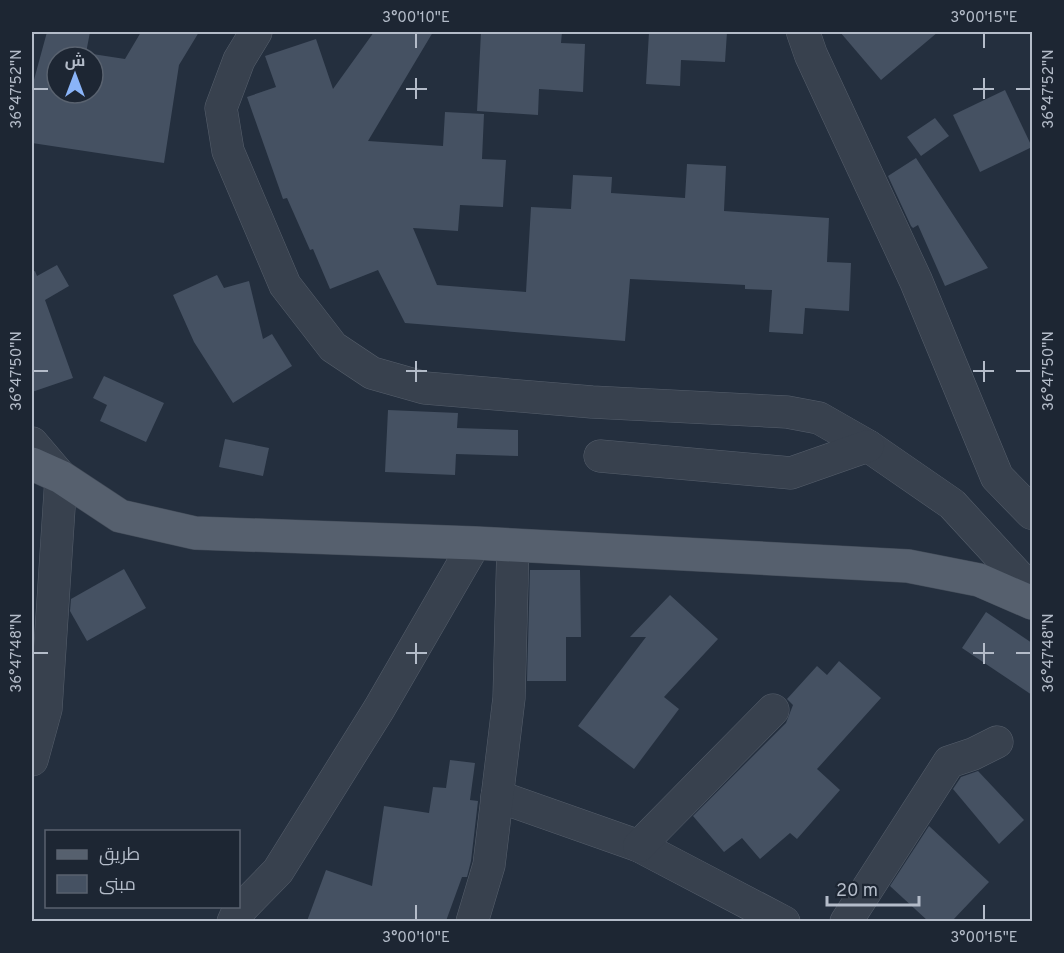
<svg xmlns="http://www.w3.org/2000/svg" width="1064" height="953" viewBox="0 0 1064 953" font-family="Overpass,Cairo,sans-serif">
<rect width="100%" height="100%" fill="#242f3e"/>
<g fill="#455162" fill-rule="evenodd">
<path d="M47,32h43l-4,21 39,6 16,-27h58l-20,33 -15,98 -132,-20v-56zM57,57h36v36h-36z"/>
<polygon points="374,32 433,32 368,141 443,146 445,112 484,114 482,159 506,160 503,207 460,205 458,231 413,228 437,285 526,292 531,207 571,209 573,175 612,177 611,193 685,198 687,164 726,166 724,211 829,218 827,262 851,263 849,311 805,308 803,334 769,332 772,290 745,289 745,285 630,279 625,341 405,323 378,270 330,289 313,249 310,250 287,198 283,199 247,97 276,87 265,56 316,39 333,89"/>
<polygon points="481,32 562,32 561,43 585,44 583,92 539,89 538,115 477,111"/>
<polygon points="649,32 727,32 725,62 681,60 680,86 646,84"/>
<polygon points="840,32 938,32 881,80"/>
<polygon points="1005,90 1032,147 980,172 953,115"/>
<polygon points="935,118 949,136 921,156 907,137"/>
<polygon points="916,158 988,268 945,286 918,225 913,228 911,226 888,176"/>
<polygon points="57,265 69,286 45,300 73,378 32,392 32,272 35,271 37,276"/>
<polygon points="217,275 224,288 249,281 263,339 272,334 292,366 233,403 194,342 173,295"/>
<polygon points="104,376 164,403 146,442 100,421 107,405 93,398"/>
<polygon points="388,410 458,413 457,428 518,430 518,456 456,454 455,475 385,472"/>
<polygon points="225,439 269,448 263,476 219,467"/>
<polygon points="124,569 146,608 87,641 70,611 71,599"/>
<polygon points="530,570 580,570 581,637 566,637 566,681 527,681"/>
<polygon points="670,595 718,639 664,697 679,709 634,769 578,726 646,637 630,637"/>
<polygon points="986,612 1032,643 1032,695 962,648"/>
<polygon points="839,661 881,698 817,769 840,790 797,839 790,833 760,859 742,838 724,852 693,816 786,723 793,705 787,699 817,666 827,675"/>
<polygon points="450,760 475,763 470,800 478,801 471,861 467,877 462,877 446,921 307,921 326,870 372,886 384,806 429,813 433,787 446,788"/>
<polygon points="978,771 1024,820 999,844 953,789 961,777"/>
<polygon points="929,826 989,882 952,921 928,921 890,886"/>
</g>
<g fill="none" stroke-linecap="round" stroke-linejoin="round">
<defs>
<g id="minor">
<polyline points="256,32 239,60 221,108 228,151 285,285 333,347 372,373 425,388 592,402 787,412 819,418 868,446 952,504 1032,591"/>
<polyline points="32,443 61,477 46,709 32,760"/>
<polyline points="600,456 791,473 868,446"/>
<polyline points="497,796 639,846 784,922"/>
<polyline points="639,846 773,710"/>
<polyline points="233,922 237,913 278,871 379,709 475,543"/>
<polyline points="472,922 489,865 509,698 513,545"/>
<polyline points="846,922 949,762 973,754 997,742"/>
</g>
<polyline id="tertiary" points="803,32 811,55 916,281 997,477 1032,513"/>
<polyline id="primary" points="32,464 61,477 120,516 195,533 475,543 908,566 979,580 1032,603"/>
</defs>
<use href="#minor" stroke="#565f6c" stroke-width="33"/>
<use href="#tertiary" stroke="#565f6c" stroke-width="34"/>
<use href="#primary" stroke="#414a57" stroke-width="34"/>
<use href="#minor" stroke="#38414e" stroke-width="32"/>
<use href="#tertiary" stroke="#38414e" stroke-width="33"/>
<use href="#primary" stroke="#56606e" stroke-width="33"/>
</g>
<path fill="none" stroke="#b4bcc9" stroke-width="2" d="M416,33v15M984,33v15M416,78v21M984,78v21M33,89h15M406,89h21M973,89h21M1016,89h15M416,361v21M984,361v21M33,371h15M406,371h21M973,371h21M1016,371h15M416,643v21M984,643v21M33,653h15M406,653h21M973,653h21M1016,653h15M416,905v15M984,905v15"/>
<rect width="1064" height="953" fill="none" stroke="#1d2633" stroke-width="66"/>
<rect x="45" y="830" width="195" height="78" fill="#1d2633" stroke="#59626f" stroke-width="1.5"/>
<rect x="57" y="850" width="30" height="9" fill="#56606e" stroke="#59626f" stroke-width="1.5"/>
<text x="99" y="860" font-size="18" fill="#b4bcc9">طريق</text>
<rect x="57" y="875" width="30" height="18" fill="#455162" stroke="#59626f" stroke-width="1.5"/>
<text x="99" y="890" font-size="18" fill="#b4bcc9">مبنى</text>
<g transform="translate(75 75)"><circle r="28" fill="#1d2633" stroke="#59626f" stroke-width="1.5"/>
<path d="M0-4.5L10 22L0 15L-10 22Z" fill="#8ab4f8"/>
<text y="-9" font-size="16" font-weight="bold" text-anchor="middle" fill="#b4bcc9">ش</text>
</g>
<path d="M827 896v9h92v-9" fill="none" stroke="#b4bcc9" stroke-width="3"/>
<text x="836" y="896" font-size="18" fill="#b4bcc9" stroke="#1d2633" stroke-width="4.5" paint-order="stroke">20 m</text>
<rect x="33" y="33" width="998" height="887" fill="none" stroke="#b4bcc9" stroke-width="2"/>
<g font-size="15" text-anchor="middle" fill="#b4bcc9">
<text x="416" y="22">3°00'10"E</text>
<text x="984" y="22">3°00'15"E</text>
<text transform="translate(16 89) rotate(-90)" y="5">36°47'52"N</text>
<text transform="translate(1048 89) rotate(-90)" y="5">36°47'52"N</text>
<text transform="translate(16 371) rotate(-90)" y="5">36°47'50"N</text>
<text transform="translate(1048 371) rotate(-90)" y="5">36°47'50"N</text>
<text transform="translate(16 653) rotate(-90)" y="5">36°47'48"N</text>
<text transform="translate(1048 653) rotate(-90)" y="5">36°47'48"N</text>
<text x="416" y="942">3°00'10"E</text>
<text x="984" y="942">3°00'15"E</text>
</g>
</svg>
